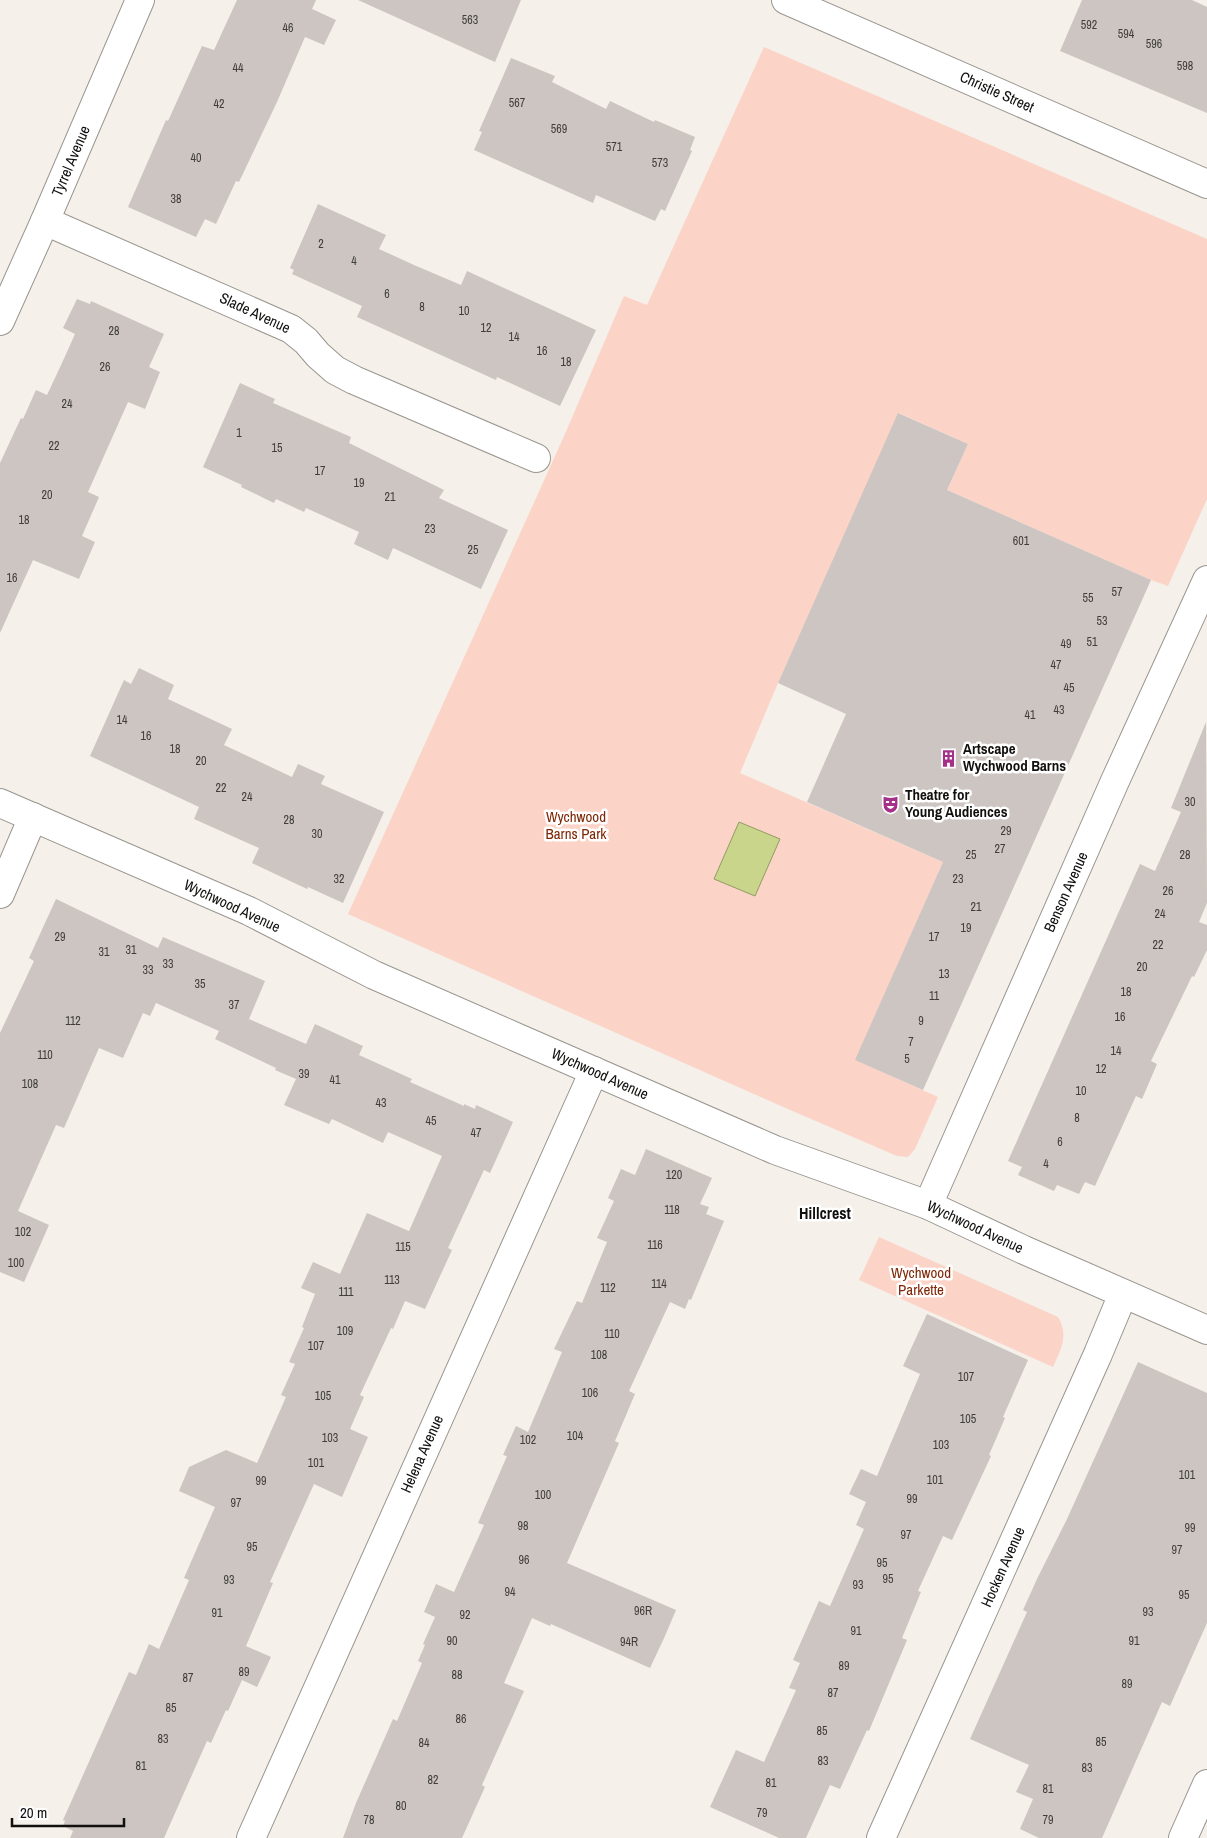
<svg xmlns="http://www.w3.org/2000/svg" width="1207" height="1838" viewBox="0 0 1207 1838" font-family="'Archivo Narrow',sans-serif">
<rect width="100%" height="100%" fill="#f5f0e9"/>
<g fill="#fbd3c7">
<polygon points="764,47 1207,239 1207,499 1168,586 1151,580 947,490 968,444 899,413 778,683 740,773 943,862 856,1060 938,1097 915,1149 908,1157 897,1156 781,1106 348,914 565,434 624,296 647,305"/>
<path d="M879,1237l179,80c11,19 3,32 -5,50l-194,-87z"/>
</g>
<polygon fill="#c9d58a" stroke="#929a65" points="739,822 780,839 755,896 714,879"/>
<g fill="#ccc5c1">
<polygon points="237,0 316,0 312,9 336,20 324,45 305,37 277,102 239,182 236,181 216,224 205,219 196,237 128,207 166,120 168,121 202,46 214,50"/>
<polygon points="358,0 521,0 495,62"/>
<polygon points="1082,0 1192,0 1207,7 1207,113 1060,51"/>
<polygon points="511,58 555,76 552,82 606,109 610,101 654,122 655,120 695,137 690,150 692,151 665,211 661,209 655,221 596,195 593,203 474,150 482,132 479,131"/>
<polygon points="318,204 386,235 379,249 414,265 461,285 467,271 596,330 560,406 497,377 496,380 357,317 362,306 292,274 294,270 290,268"/>
<polygon points="77,299 90,304 91,301 164,334 149,367 160,372 145,409 128,402 88,492 99,497 82,536 95,542 79,579 33,560 0,633 0,463 21,418 23,419 36,390 47,395 62,363 75,334 63,328"/>
<polygon points="240,383 275,399 273,403 351,437 349,443 444,490 439,498 508,530 481,589 393,548 388,560 354,544 359,532 306,508 304,512 276,499 274,503 241,487 242,485 203,467"/>
<polygon points="898,413 968,444 947,490 1151,580 923,1090 855,1060 943,862 807,802 846,714 778,683"/>
<polygon points="139,668 174,685 168,699 232,729 224,745 292,777 298,764 325,776 321,784 384,812 343,903 308,887 307,889 252,863 259,848 194,819 199,807 90,756 124,680 131,684"/>
<polygon points="1206,722 1207,903 1199,922 1207,925 1207,950 1194,977 1192,976 1151,1061 1157,1064 1142,1099 1136,1096 1095,1186 1085,1182 1079,1194 1057,1185 1054,1191 1018,1175 1022,1167 1008,1161 1140,864 1155,871 1181,812 1171,808"/>
<polygon points="56,899 158,948 163,937 265,981 249,1019 306,1044 315,1024 363,1046 359,1055 412,1079 410,1082 464,1106 464,1104 475,1109 476,1105 513,1122 490,1173 484,1170 448,1248 452,1250 425,1309 405,1301 393,1329 391,1328 360,1395 364,1397 350,1429 368,1437 342,1497 314,1484 270,1582 273,1583 246,1646 271,1657 257,1687 242,1680 228,1711 226,1710 211,1743 207,1741 164,1838 70,1838 73,1831 63,1826 65,1821 63,1820 129,1672 136,1675 149,1644 159,1649 189,1580 184,1578 215,1507 179,1491 189,1467 226,1450 257,1463 286,1397 281,1395 295,1364 289,1362 304,1328 302,1327 315,1294 301,1288 313,1262 340,1274 367,1213 409,1231 442,1156 388,1132 383,1143 332,1119 329,1124 284,1105 296,1079 275,1070 276,1068 215,1039 219,1031 156,1003 150,1016 143,1013 123,1058 99,1048 64,1128 56,1125 18,1211 49,1225 24,1282 0,1272 0,1033 34,961 29,958"/>
<polygon points="646,1149 712,1178 700,1204 709,1207 706,1214 724,1221 691,1300 689,1299 685,1309 670,1302 629,1391 635,1394 615,1441 619,1443 567,1563 676,1610 665,1636 650,1668 551,1624 550,1626 532,1618 504,1683 524,1691 482,1785 485,1787 462,1838 343,1838 356,1803 393,1719 397,1721 422,1663 418,1661 425,1645 423,1644 435,1617 424,1612 436,1584 454,1592 484,1525 478,1523 507,1456 503,1455 516,1426 528,1432 562,1352 554,1349 577,1301 582,1303 607,1242 597,1238 614,1201 608,1198 621,1169 635,1175"/>
<polygon points="927,1314 1028,1360 1003,1417 1005,1418 989,1455 991,1456 952,1540 943,1536 918,1591 921,1592 902,1638 907,1640 869,1731 867,1730 840,1789 830,1785 806,1838 779,1838 710,1807 736,1750 764,1762 796,1690 789,1688 800,1663 793,1660 819,1601 830,1606 864,1529 856,1525 866,1502 849,1494 861,1469 877,1476 920,1374 903,1366"/>
<polygon points="1138,1362 1207,1393 1207,1623 1170,1706 1162,1702 1102,1838 1039,1838 1020,1829 1033,1799 1016,1792 1029,1765 970,1739 1027,1612 1023,1610 1037,1579 1067,1519"/>
</g>
<g fill="none" stroke-linecap="round" stroke-linejoin="round">
<defs>
<g id="minor">
<polyline points="786,0 1207,184"/>
<polyline points="45,221 291,329 306,341 318,355 335,370 354,380 536,458"/>
<polyline points="0,321 45,221 140,0"/>
<polyline points="0,803 249,911 374,975 518,1038 775,1150 928,1205 1024,1250 1207,1330"/>
<polyline points="0,894 33,817"/>
<polyline points="928,1205 1115,781 1207,580"/>
<polyline points="251,1838 594,1071"/>
<polyline points="881,1838 1098,1354 1123,1294"/>
<polyline points="1183,1838 1207,1784"/>
</g>
</defs>
<use href="#minor" stroke="#99958f" stroke-width="30"/>
<use href="#minor" stroke="#fff" stroke-width="28"/>
</g>
<defs>
<symbol id="building-bare" viewBox="-9 -9 18 18"><path d="M-4-6H4V6H1V3H-1V6H-4ZM-2.5-4.3h1.7v1.8h-1.7ZM.8-4.3h1.7v1.8H.8ZM-2.5-1h1.7V.8h-1.7ZM.8-1h1.7V.8H.8Z" fill="#a5308a" stroke="#fff" stroke-width="2.5" paint-order="stroke"/></symbol>
<symbol id="theatre-bare" viewBox="-9 -9 18 18"><path d="M-5-5.5Q0-4 5-5.5V0Q5 5 0 6Q-5 5-5 0ZM-3.3-2.5H-1v1.5H-3.3ZM1-2.5H3.3v1.5H1ZM-2.8 1Q0 5.5 2.8 1Z" fill="#a5308a" stroke="#fff" stroke-width="2.5" paint-order="stroke"/></symbol>
</defs>
<g fill-rule="evenodd">
<use href="#building-bare" x="936" y="746" width="25" height="25"/>
<use href="#theatre-bare" x="878" y="792" width="25" height="25"/>
</g>
<g text-anchor="middle" stroke-width="5" stroke-linejoin="round" paint-order="stroke">
<g font-size="12" fill="#403d3b">
<text x="470" y="24">563</text>
<text x="1089" y="29">592</text>
<text x="288" y="32">46</text>
<text x="1126" y="38">594</text>
<text x="1154" y="48">596</text>
<text x="1185" y="70">598</text>
<text x="238" y="72">44</text>
<text x="517" y="107">567</text>
<text x="219" y="108">42</text>
<text x="559" y="133">569</text>
<text x="614" y="151">571</text>
<text x="196" y="162">40</text>
<text x="660" y="167">573</text>
<text x="176" y="203">38</text>
<text x="321" y="248">2</text>
<text x="354" y="265">4</text>
<text x="387" y="298">6</text>
<text x="422" y="311">8</text>
<text x="464" y="315">10</text>
<text x="486" y="332">12</text>
<text x="114" y="335">28</text>
<text x="514" y="341">14</text>
<text x="542" y="355">16</text>
<text x="566" y="366">18</text>
<text x="105" y="371">26</text>
<text x="67" y="408">24</text>
<text x="239" y="437">1</text>
<text x="54" y="450">22</text>
<text x="277" y="452">15</text>
<text x="320" y="475">17</text>
<text x="359" y="487">19</text>
<text x="47" y="499">20</text>
<text x="390" y="501">21</text>
<text x="24" y="524">18</text>
<text x="430" y="533">23</text>
<text x="1021" y="545">601</text>
<text x="473" y="554">25</text>
<text x="12" y="582">16</text>
<text x="1117" y="596">57</text>
<text x="1088" y="602">55</text>
<text x="1102" y="625">53</text>
<text x="1092" y="646">51</text>
<text x="1066" y="648">49</text>
<text x="1056" y="669">47</text>
<text x="1069" y="692">45</text>
<text x="1059" y="714">43</text>
<text x="1030" y="719">41</text>
<text x="122" y="724">14</text>
<text x="146" y="740">16</text>
<text x="175" y="753">18</text>
<text x="201" y="765">20</text>
<text x="221" y="792">22</text>
<text x="247" y="801">24</text>
<text x="1190" y="806">30</text>
<text x="289" y="824">28</text>
<text x="1006" y="835">29</text>
<text x="317" y="838">30</text>
<text x="1000" y="853">27</text>
<text x="971" y="859">25</text>
<text x="1185" y="859">28</text>
<text x="339" y="883">32</text>
<text x="958" y="883">23</text>
<text x="1168" y="895">26</text>
<text x="976" y="911">21</text>
<text x="1160" y="918">24</text>
<text x="966" y="932">19</text>
<text x="60" y="941">29</text>
<text x="934" y="941">17</text>
<text x="1158" y="949">22</text>
<text x="131" y="954">31</text>
<text x="104" y="956">31</text>
<text x="168" y="968">33</text>
<text x="1142" y="971">20</text>
<text x="148" y="974">33</text>
<text x="944" y="978">13</text>
<text x="200" y="988">35</text>
<text x="1126" y="996">18</text>
<text x="934" y="1000">11</text>
<text x="234" y="1009">37</text>
<text x="1120" y="1021">16</text>
<text x="73" y="1025">112</text>
<text x="921" y="1025">9</text>
<text x="911" y="1046">7</text>
<text x="1116" y="1055">14</text>
<text x="45" y="1059">110</text>
<text x="907" y="1063">5</text>
<text x="1101" y="1073">12</text>
<text x="304" y="1078">39</text>
<text x="335" y="1084">41</text>
<text x="30" y="1088">108</text>
<text x="1081" y="1095">10</text>
<text x="381" y="1107">43</text>
<text x="1077" y="1122">8</text>
<text x="431" y="1125">45</text>
<text x="476" y="1137">47</text>
<text x="1060" y="1146">6</text>
<text x="1046" y="1168">4</text>
<text x="674" y="1179">120</text>
<text x="672" y="1214">118</text>
<text x="23" y="1236">102</text>
<text x="655" y="1249">116</text>
<text x="403" y="1251">115</text>
<text x="16" y="1267">100</text>
<text x="392" y="1284">113</text>
<text x="659" y="1288">114</text>
<text x="608" y="1292">112</text>
<text x="346" y="1296">111</text>
<text x="345" y="1335">109</text>
<text x="612" y="1338">110</text>
<text x="316" y="1350">107</text>
<text x="599" y="1359">108</text>
<text x="966" y="1381">107</text>
<text x="590" y="1397">106</text>
<text x="323" y="1400">105</text>
<text x="968" y="1423">105</text>
<text x="575" y="1440">104</text>
<text x="330" y="1442">103</text>
<text x="528" y="1444">102</text>
<text x="941" y="1449">103</text>
<text x="316" y="1467">101</text>
<text x="1187" y="1479">101</text>
<text x="935" y="1484">101</text>
<text x="261" y="1485">99</text>
<text x="543" y="1499">100</text>
<text x="912" y="1503">99</text>
<text x="236" y="1507">97</text>
<text x="523" y="1530">98</text>
<text x="1190" y="1532">99</text>
<text x="906" y="1539">97</text>
<text x="252" y="1551">95</text>
<text x="1177" y="1554">97</text>
<text x="524" y="1564">96</text>
<text x="882" y="1567">95</text>
<text x="888" y="1583">95</text>
<text x="229" y="1584">93</text>
<text x="858" y="1589">93</text>
<text x="510" y="1596">94</text>
<text x="1184" y="1599">95</text>
<text x="643" y="1615">96R</text>
<text x="1148" y="1616">93</text>
<text x="217" y="1617">91</text>
<text x="465" y="1619">92</text>
<text x="856" y="1635">91</text>
<text x="452" y="1645">90</text>
<text x="1134" y="1645">91</text>
<text x="629" y="1646">94R</text>
<text x="844" y="1670">89</text>
<text x="244" y="1676">89</text>
<text x="457" y="1679">88</text>
<text x="188" y="1682">87</text>
<text x="1127" y="1688">89</text>
<text x="833" y="1697">87</text>
<text x="171" y="1712">85</text>
<text x="461" y="1723">86</text>
<text x="822" y="1735">85</text>
<text x="163" y="1743">83</text>
<text x="1101" y="1746">85</text>
<text x="424" y="1747">84</text>
<text x="823" y="1765">83</text>
<text x="141" y="1770">81</text>
<text x="1087" y="1772">83</text>
<text x="433" y="1784">82</text>
<text x="771" y="1787">81</text>
<text x="1048" y="1793">81</text>
<text x="401" y="1810">80</text>
<text x="762" y="1817">79</text>
<text x="369" y="1824">78</text>
<text x="1048" y="1824">79</text>
</g>
<g font-size="15" fill="#11100e" stroke="#fff">
<text transform="translate(997 92) rotate(24)" y="5">Christie Street</text>
<text transform="translate(71 161) rotate(-67)" y="5">Tyrrel Avenue</text>
<text transform="translate(255 313) rotate(25)" y="5">Slade Avenue</text>
<text transform="translate(1066 892) rotate(-66)" y="5">Benson Avenue</text>
<text transform="translate(232 906) rotate(25)" y="5">Wychwood Avenue</text>
<text transform="translate(600 1074) rotate(24)" y="5">Wychwood Avenue</text>
<text transform="translate(975 1227) rotate(25)" y="5">Wychwood Avenue</text>
<text transform="translate(422 1454) rotate(-66)" y="5">Helena Avenue</text>
<text transform="translate(1003 1567) rotate(-66)" y="5">Hocken Avenue</text>
</g>
<g font-size="15" font-weight="bold" fill="#11100e" stroke="#fff" text-anchor="start">
<text x="963" y="754">Artscape<tspan x="963" dy="17">Wychwood Barns</tspan></text>
<text x="905" y="800">Theatre for<tspan x="905" dy="17">Young Audiences</tspan></text>
</g>
<g font-size="15" fill="#7f2605" stroke="#fff">
<text x="576" y="822">Wychwood<tspan x="576" dy="17">Barns Park</tspan></text>
<text x="921" y="1278">Wychwood<tspan x="921" dy="17">Parkette</tspan></text>
</g>
<g font-size="16" font-weight="bold" fill="#11100e" stroke="#fff">
<text x="825" y="1219">Hillcrest</text>
</g>
</g>
<path d="M12 1818v8h112v-8" fill="none" stroke="#11100e" stroke-width="2.5"/>
<text x="20" y="1818" font-size="15" fill="#11100e" stroke="#ffffff" stroke-width="4" paint-order="stroke">20 m</text>
</svg>
